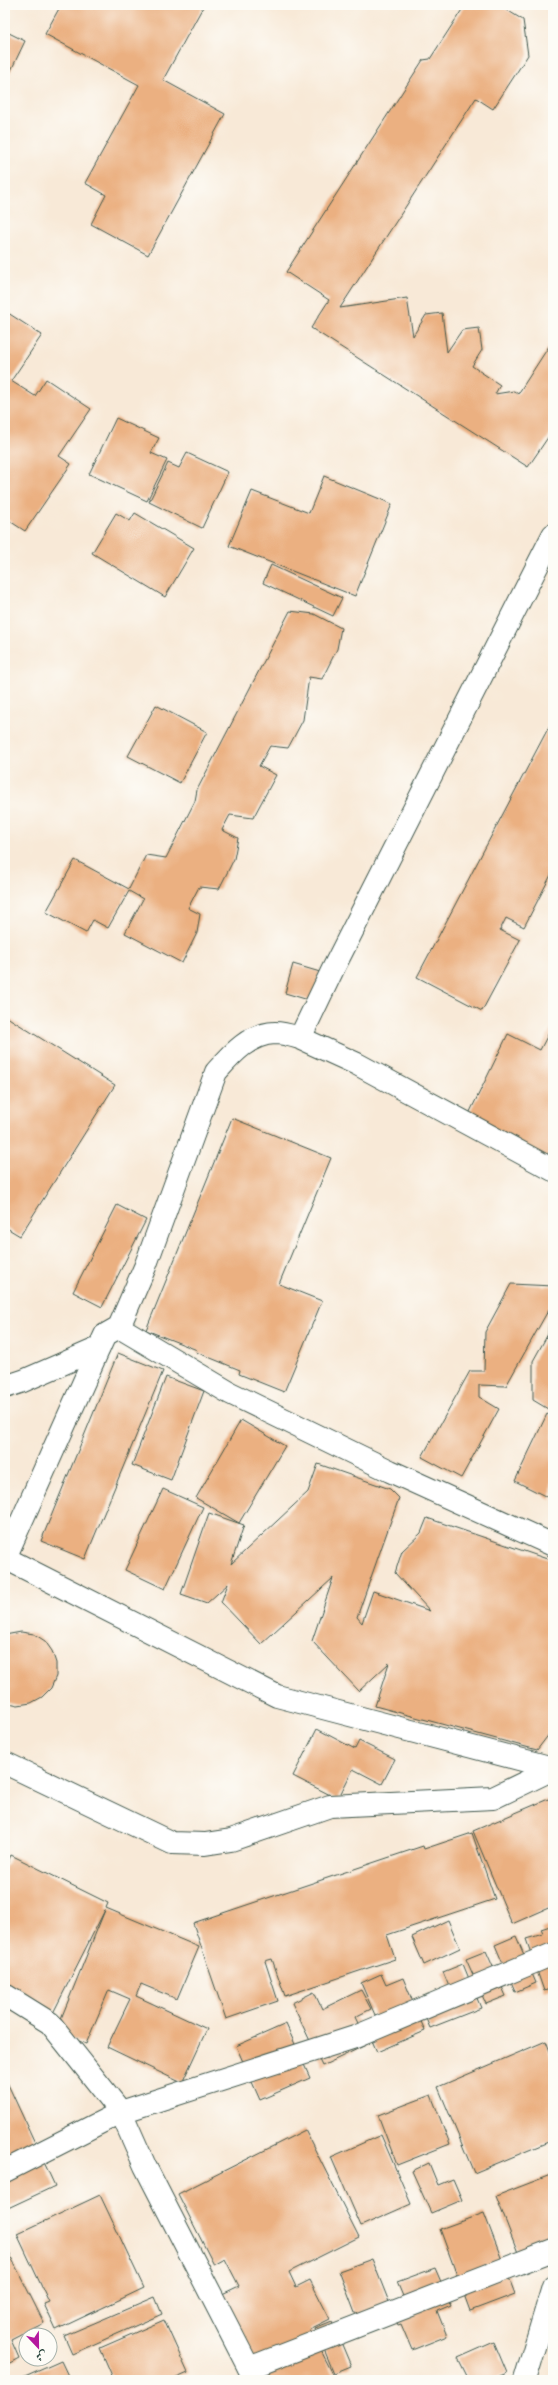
<svg xmlns="http://www.w3.org/2000/svg" width="558" height="2385" viewBox="0 0 558 2385" font-family="'EB Garamond',Amiri,serif">
<rect width="100%" height="100%" fill="#fdfcf7"/>
<filter id="ink" filterUnits="userSpaceOnUse"><feTurbulence type="fractalNoise" baseFrequency=".025" numOctaves="2"/><feDisplacementMap in="SourceGraphic" scale="8" xChannelSelector="R" yChannelSelector="G"/><feConvolveMatrix kernelMatrix="1 2 1 2 8 2 1 2 1" color-interpolation-filters="sRGB"/></filter>
<filter id="wash" filterUnits="userSpaceOnUse"><feTurbulence type="fractalNoise" baseFrequency=".012" numOctaves="4" result="noise"/><feDisplacementMap in="SourceGraphic" scale="16" xChannelSelector="R" yChannelSelector="G"/><feGaussianBlur stdDeviation="0.9" result="paint"/><feColorMatrix in="noise" values="0 0 0 0 0 0 0 0 0 0 0 0 0 0 0 0 0 1.4 0 .05"/><feComposite in="paint" operator="in"/></filter>
<g filter="url(#wash)">
<rect width="100%" height="100%" fill="#f8e9d7"/>
<g id="blocks">
<g fill="#ebb081">
<polygon points="61,5 204,5 163,80 225,114 148,255 91,224 106,195 85,183 139,85 45,34"/>
<polygon points="465,5 499,5 523,20 528,55 493,109 476,98 340,308 407,298 413,336 426,315 442,313 447,352 462,330 479,328 482,350 472,366 500,385 495,394 514,391 518,394 553,340 553,430 528,467 311,328 329,300 286,272 423,60 430,59"/>
<polygon points="5,31 25,41 5,83"/>
<polygon points="5,311 42,335 11,381 35,396 46,379 91,409 59,456 71,464 25,531 5,518"/>
<polygon points="116,418 159,438 151,453 167,460 147,501 89,474"/>
<polygon points="187,453 228,472 202,528 149,502 168,463 179,468"/>
<polygon points="324,476 392,504 355,596 229,546 252,491 309,513"/>
<polygon points="116,513 130,521 135,513 194,548 165,597 92,553"/>
<polygon points="271,565 342,598 333,616 263,583"/>
<polygon points="290,611 314,614 341,628 337,649 322,679 309,677 303,720 288,748 270,746 259,766 276,775 253,818 230,815 222,830 238,838 234,859 219,889 199,887 188,908 200,914 197,933 182,963 125,933 143,899 129,891 108,928 93,920 86,933 46,912 75,860 129,889 146,855 166,858 195,801 197,790"/>
<polygon points="156,705 207,732 180,783 128,756"/>
<polygon points="553,719 553,871 524,927 506,918 500,930 520,940 482,1011 417,977"/>
<polygon points="293,964 320,972 312,1001 285,993"/>
<polygon points="7,1017 115,1085 20,1236 5,1227 5,1020"/>
<polygon points="553,1025 553,1145 545,1160 466,1120 508,1034 540,1050"/>
<polygon points="232,1118 331,1158 279,1284 322,1301 284,1392 239,1374 240,1370 196,1352 197,1350 146,1330"/>
<polygon points="117,1205 146,1220 102,1307 73,1292"/>
<polygon points="511,1284 553,1286 553,1401 548,1409 533,1400 533,1361 548,1334 549,1309 506,1386 479,1385 479,1397 499,1409 461,1478 422,1457 470,1371 484,1371 485,1332"/>
<polygon points="118,1353 163,1371 85,1559 41,1541"/>
<polygon points="166,1377 204,1391 171,1480 132,1465"/>
<polygon points="547,1414 553,1417 551,1499 515,1481"/>
<polygon points="241,1420 285,1446 239,1523 196,1498"/>
<polygon points="318,1464 390,1489 399,1498 357,1617 362,1623 373,1591 430,1611 395,1573 402,1551 421,1533 427,1518 553,1561 553,1729 537,1750 375,1706 389,1663 359,1691 312,1641 333,1578 261,1644 221,1602 228,1584 207,1603 181,1594 209,1513 244,1525 231,1564 308,1492"/>
<polygon points="163,1489 203,1507 165,1589 125,1570"/>
<polygon points="21,1632 34,1634 45,1641 52,1651 56,1663 56,1676 51,1688 42,1697 31,1703 18,1705 5,1702 5,1635"/>
<polygon points="317,1729 355,1749 359,1741 395,1759 382,1784 353,1769 338,1799 293,1776"/>
<polygon points="553,1797 553,1906 512,1924 473,1831"/>
<polygon points="472,1833 495,1899 387,1935 395,1959 285,1996 272,1959 265,1961 278,2001 226,2019 193,1923 423,1846 424,1849"/>
<polygon points="11,1855 108,1903 106,1908 199,1947 177,1999 141,1984 136,1996 207,2029 182,2083 107,2047 130,1999 109,1990 86,2044 56,2031 105,1910 48,2023 5,2008 5,1868"/>
<polygon points="448,1920 460,1948 424,1965 412,1937"/>
<polygon points="553,1925 553,1988 544,1991 526,1939 543,1934 541,1929"/>
<polygon points="516,1936 536,1983 515,1992 495,1945"/>
<polygon points="486,1951 506,1996 486,2004 466,1959"/>
<polygon points="463,1964 481,2008 430,2028 421,2007 452,1994 443,1972"/>
<polygon points="381,1974 386,1985 403,1978 425,2031 377,2052 370,2036 382,2031 361,1983"/>
<polygon points="361,1990 371,2009 355,2017 368,2044 322,2066 292,2003 314,1992 322,2009"/>
<polygon points="286,2024 310,2078 260,2100 236,2046"/>
<polygon points="546,2041 553,2059 553,2140 474,2173 438,2087"/>
<polygon points="5,2078 55,2186 8,2208 5,2202"/>
<polygon points="431,2095 450,2144 397,2165 378,2115"/>
<polygon points="305,2130 359,2237 289,2272 296,2287 310,2280 330,2319 310,2329 334,2376 326,2380 260,2380 218,2296 239,2286 225,2259 214,2265 178,2194"/>
<polygon points="381,2135 411,2204 361,2226 331,2157"/>
<polygon points="429,2163 438,2185 453,2179 462,2200 431,2213 412,2171"/>
<polygon points="553,2174 553,2251 522,2263 496,2196"/>
<polygon points="100,2195 144,2288 56,2330 44,2304 49,2302 17,2234"/>
<polygon points="484,2213 515,2294 470,2311 440,2229"/>
<polygon points="6,2247 44,2323 11,2340 19,2358 6,2365"/>
<polygon points="372,2259 391,2307 405,2301 397,2282 435,2268 451,2305 437,2311 447,2336 412,2350 401,2324 398,2325 393,2313 360,2326 339,2271"/>
<polygon points="155,2297 162,2314 72,2354 64,2336"/>
<polygon points="164,2320 188,2373 172,2380 109,2380 113,2378 100,2348"/>
<polygon points="332,2321 351,2366 334,2373 315,2328"/>
<polygon points="494,2342 507,2373 490,2380 469,2380 458,2358"/>
<polygon points="61,2361 70,2380 18,2380"/>
</g>
</g>
</g>
<g filter="url(#ink)">
<use href="#blocks" fill-opacity="0" stroke="#40574c" stroke-width="1"/>
<g fill="none" stroke-linecap="round" stroke-linejoin="round">
<defs>
<g id="street">
<polyline points="553,535 333,969 300,1038 357,1064 553,1170"/>
<polyline points="119,1327 230,1393 390,1471 553,1545"/>
<path d="M5,1387l18,-6 76,-33 6,-13 14,-8 26,-60 71,-195c16,-18 33,-38 59,-39 8,0 18,3 25,5"/>
<polyline points="5,1558 277,1696 553,1768"/>
<polyline points="5,1558 99,1348"/>
<polyline points="5,1763 172,1843 205,1844 231,1840 330,1806 493,1798 553,1769"/>
<polyline points="5,1995 50,2023 121,2112 145,2166 255,2380"/>
<polyline points="5,2171 121,2112 355,2037 553,1954"/>
<polyline points="249,2368 553,2250"/>
<polyline points="525,2380 553,2287"/>
</g>
</defs>
<use href="#street" stroke="#40574c" stroke-width="24"/>
<use href="#street" stroke="#fff" stroke-width="22"/>
</g>
</g>
<rect width="558" height="2385" fill="none" stroke="#fdfcf7" stroke-width="20"/>
<g transform="translate(38 2347) rotate(158)"><circle r="19" fill="#fdfcf7" stroke="#a4b0a9"/>
<path d="M0-3L7 15L0 10L-7 15Z" fill="#b5179e"/>
<text y="-6" font-size="11" font-weight="bold" text-anchor="middle" fill="#1f3d34">ش</text>
</g>
</svg>
